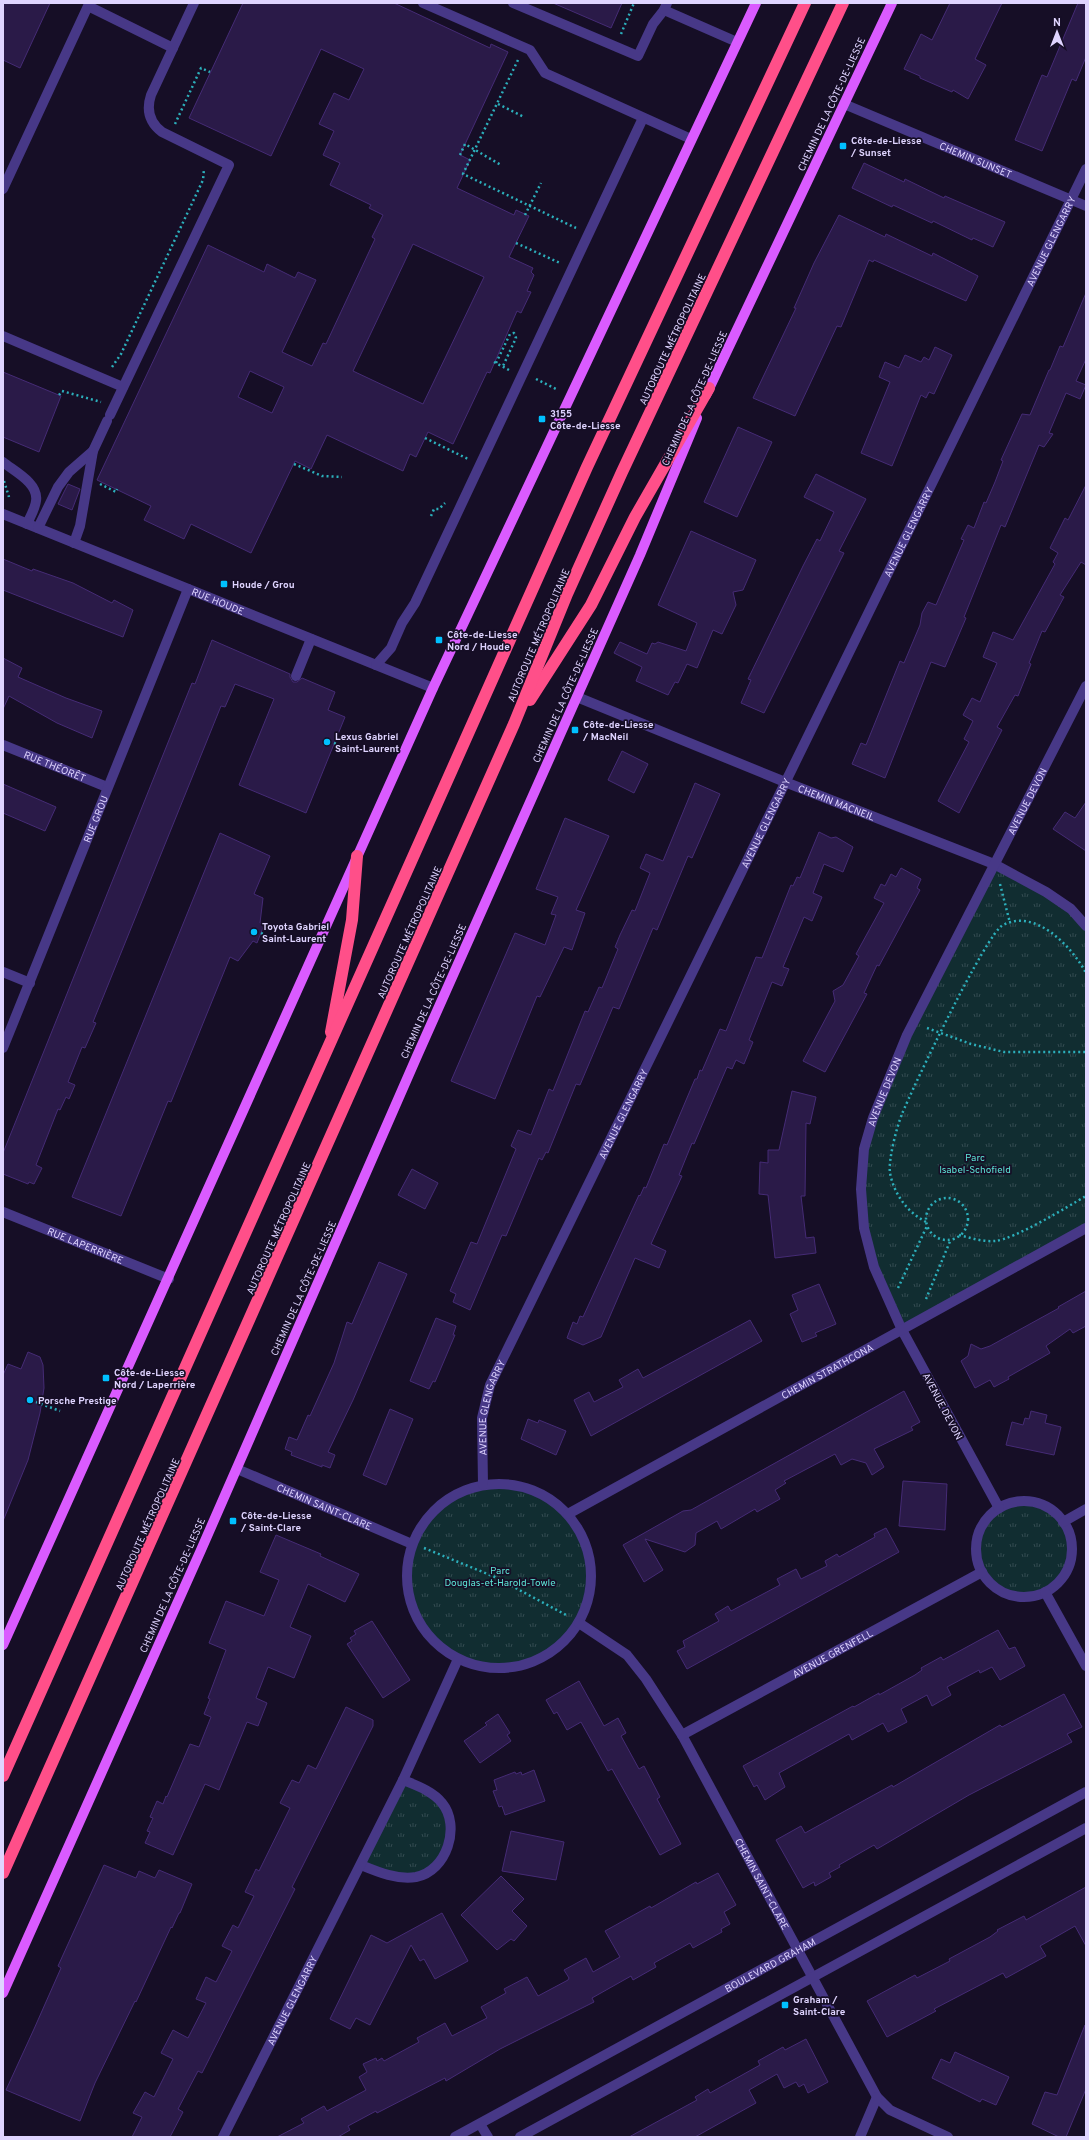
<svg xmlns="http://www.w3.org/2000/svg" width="1089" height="2140" viewBox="0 0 1089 2140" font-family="Overpass,sans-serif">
<defs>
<pattern id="grass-tufts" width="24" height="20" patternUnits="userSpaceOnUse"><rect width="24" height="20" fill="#112d31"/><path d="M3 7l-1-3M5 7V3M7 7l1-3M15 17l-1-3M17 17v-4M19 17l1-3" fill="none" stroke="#334b50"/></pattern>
</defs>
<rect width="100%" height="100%" fill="#160e26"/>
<g fill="url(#grass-tufts)">
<polygon points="994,864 1046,892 1086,926 1086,1228 902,1330 864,1228 864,1149 907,1035"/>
<circle cx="499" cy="1576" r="92"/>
<circle cx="1024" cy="1549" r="48"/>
<polygon points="403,1780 430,1793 449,1816 447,1849 418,1877 361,1865"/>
</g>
<g fill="#2a1a48" stroke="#452b75" fill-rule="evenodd">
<polygon points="3,3 50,3 20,68 3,60"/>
<path d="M243,3h151l96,45 1,-4 17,8 -48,103 10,5 -13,28 57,27 2,-5 13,6 -20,41 24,11 -2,4 3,3 -7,16 4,1 -10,21 -4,-2 -27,62 -3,-1 -34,72 -25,-12 -12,25 -6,-3 -7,17 -76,-36 -16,34 -16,-8 -44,92 -60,-29 -7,15 -40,-19 7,-14 -54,-26 111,-235 56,27 3,-8 28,14 3,-6 18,8 -34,72 30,14 11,-23 3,1 49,-105 -3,-2 11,-22 -14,-7 2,-3 -41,-20 10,-22 -17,-8 11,-24 -15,-7 15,-31 15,7 15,-31 -43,-20 -50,107 -82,-38zM413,244l71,33 -61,127 -70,-33zM250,371l34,16 -12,26 -34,-16z"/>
<polygon points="553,3 622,3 611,28"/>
<polygon points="950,3 1002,3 975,59 986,65 968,99 953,90 952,92 920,78 920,76 904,69 921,34 932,40"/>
<polygon points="1078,3 1086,3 1086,57 1076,81 1072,79 1042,151 1015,140 1042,75 1047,77"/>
<polygon points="864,163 904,182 905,179 944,198 945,196 1005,222 993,247 973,238 972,240 933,221 932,223 893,205 892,207 852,188"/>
<polygon points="839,215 885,237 886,234 932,256 933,253 978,276 966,301 874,260 873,262 869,260 841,327 837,326 795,416 753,398 796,308 794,308 814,263"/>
<polygon points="1086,293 1086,359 1076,381 1086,385 1080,399 1066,393 1049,433 1053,434 1044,447 1039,445 1005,527 1001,525 964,617 966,618 945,667 931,662 885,778 852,764 861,743 866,745 900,661 904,663 920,625 922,613 928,602 936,605 964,540 961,539 968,525 974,528 984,502 986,503 995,482 1003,461 1001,460 1022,414 1030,415 1049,370 1050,370 1060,346 1063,347"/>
<polygon points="935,347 952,355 934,394 929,392 926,398 921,395 892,466 861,453 890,382 879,377 885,362 899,368 905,355 921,362 924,357 929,360"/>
<polygon points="3,372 61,396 39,452 3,437"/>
<polygon points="738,427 772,442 737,517 704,502"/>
<polygon points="816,474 866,499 839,551 844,553 764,713 741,703 751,680 748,679 803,566 817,539 820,541 834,512 804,497"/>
<polygon points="68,484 80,489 72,510 58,504"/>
<polygon points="1086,485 1086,565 1081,562 1060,595 1064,597 1045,632 1042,631 1029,663 1031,664 1018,696 1015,695 997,727 1002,730 959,813 938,801 969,742 964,739 973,721 963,715 972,698 980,702 997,663 983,657 993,632 1013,640 1055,564 1053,562 1058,553 1050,548 1065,518 1068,520"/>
<polygon points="691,531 756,560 743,590 733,592 736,605 722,634 713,630 697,668 687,664 678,683 675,682 668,695 636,681 642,667 614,653 620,642 647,654 652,643 655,644 658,642 686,651 697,623 658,605"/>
<polygon points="3,559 32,571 33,569 73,583 112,603 114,600 133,610 123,637 3,590"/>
<polygon points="212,640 290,674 290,677 293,682 297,682 302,678 335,692 328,710 345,717 306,813 239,785 274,699 235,684 225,707 221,706 93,1022 96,1023 85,1048 82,1047 68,1082 75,1085 69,1099 66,1097 60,1110 58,1109 36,1165 42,1168 34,1184 29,1182 28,1184 3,1174 3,1153 167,745 192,683 195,684"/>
<polygon points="3,658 22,668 18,677 66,698 102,711 92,738 57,723 9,696 3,709"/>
<polygon points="622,751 648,764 634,793 608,780"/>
<polygon points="695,783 720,794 692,858 688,856 657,930 653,928 619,1009 613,1007 580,1085 576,1084 548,1153 546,1152 542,1160 539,1158 506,1236 502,1235 470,1310 453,1302 456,1294 450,1291 471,1242 477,1244 516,1149 511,1146 518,1130 531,1135 549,1089 553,1091 585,1011 588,1012 599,987 602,988 618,949 615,947 620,935 632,910 635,911 650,873 640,868 646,854 663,861"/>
<polygon points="3,784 56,807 45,831 3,813"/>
<polygon points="1086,802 1086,851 1053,829 1065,812 1075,818"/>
<polygon points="565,818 609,836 576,910 585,913 572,950 564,947 540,997 537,996 495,1099 451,1081 515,933 545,945 556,915 551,914 558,897 536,889"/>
<polygon points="819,832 831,838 836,837 853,847 843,872 824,864 813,893 822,897 812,921 804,917 783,967 789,969 782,986 772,982 749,1040 753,1042 744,1064 736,1060 732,1069 727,1067 694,1144 692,1143 679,1175 682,1176 651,1244 666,1251 659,1268 635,1258 601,1337 583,1345 567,1338 573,1322 577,1324 580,1316 583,1317 639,1195 640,1196 644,1187 646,1188 664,1144 667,1145 695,1079 697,1079 700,1070 702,1071 720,1029 726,1031 756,957 762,958 791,885 793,886 797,877 800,878"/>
<polygon points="220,833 270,856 254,894 263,898 260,923 264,925 257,943 253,941 238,961 230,957 171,1102 168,1101 121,1216 72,1197"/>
<polygon points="901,868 921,879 917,888 920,890 879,966 877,965 864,993 867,994 825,1072 803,1061 835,1001 833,991 843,985 859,956 856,954 884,903 874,898 881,884 885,886 891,874 896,877"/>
<polygon points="792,1091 816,1097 810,1124 806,1123 805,1196 801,1196 806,1238 814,1237 816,1253 775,1258 768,1195 759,1194 760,1162 768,1163 768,1150 779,1150"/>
<polygon points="412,1169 438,1183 425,1209 398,1195"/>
<polygon points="379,1262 407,1274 353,1400 328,1452 335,1455 330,1468 322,1465 322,1467 291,1455 292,1452 285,1449 289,1437 297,1440 308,1415 310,1416 334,1363 347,1322 352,1324"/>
<polygon points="819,1284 836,1324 815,1333 817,1336 802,1342 790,1314 798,1310 792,1295"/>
<polygon points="1086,1291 1086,1326 1073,1333 1070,1329 1046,1346 1050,1353 1008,1377 1009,1379 994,1387 990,1380 975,1388 961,1361 968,1356 971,1344 981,1349 990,1346 1059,1308 1058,1307"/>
<polygon points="436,1318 456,1326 453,1335 455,1335 435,1382 433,1381 429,1389 410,1381"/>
<polygon points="750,1320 762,1341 591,1436 574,1400 589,1392 594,1402 623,1387 619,1380 638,1369 643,1378"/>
<polygon points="28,1352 40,1357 43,1365 44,1388 40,1413 28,1460 3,1521 3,1375 8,1364 21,1369"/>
<polygon points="904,1391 920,1422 911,1427 913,1430 874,1449 884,1467 872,1475 866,1463 852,1459 841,1465 835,1454 784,1481 786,1483 775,1490 780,1499 757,1512 755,1509 721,1529 717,1521 696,1533 695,1545 685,1552 645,1539 663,1570 644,1582 623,1545 683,1511 691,1510"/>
<polygon points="390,1409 413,1419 386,1485 363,1475"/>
<polygon points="1031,1411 1047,1415 1045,1423 1061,1427 1054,1455 1006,1445 1012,1422 1023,1425 1025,1418 1029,1419"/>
<polygon points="528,1419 538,1423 539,1420 566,1431 556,1455 521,1439"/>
<polygon points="903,1481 947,1484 945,1530 899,1526"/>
<polygon points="886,1528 899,1552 687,1669 677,1651 685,1647 683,1641 719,1621 715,1614 728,1606 731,1611 780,1585 777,1579 796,1569 801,1579 827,1566 825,1561 837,1554 839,1557 875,1537 874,1534"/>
<polygon points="276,1535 321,1554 320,1556 359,1574 345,1602 308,1584 290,1627 311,1636 294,1678 268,1667 256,1698 267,1703 258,1726 247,1722 219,1790 205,1784 173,1855 145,1843 150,1832 147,1831 153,1818 150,1817 157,1801 163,1804 166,1796 167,1797 190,1744 199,1747 211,1717 204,1714 210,1699 208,1698 226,1650 209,1643 226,1601 264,1616 279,1580 260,1572"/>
<polygon points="372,1621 410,1680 383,1698 347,1644 352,1641 350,1638 356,1634 354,1631"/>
<polygon points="998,1630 1009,1649 1015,1647 1025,1666 1000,1680 992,1667 980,1673 979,1670 947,1687 951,1695 932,1706 927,1695 901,1709 907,1722 888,1732 883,1723 852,1740 849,1734 779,1773 785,1787 765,1800 757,1785 754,1787 743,1766 853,1706 854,1707 879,1693 879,1695 915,1675 922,1670 921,1668 941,1657 943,1660"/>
<polygon points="579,1681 604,1726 618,1718 626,1733 621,1736 639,1769 644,1766 660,1797 657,1799 681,1844 660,1855 612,1769 608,1771 581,1722 567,1730 557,1712 554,1714 546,1700"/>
<polygon points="1064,1694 1082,1727 1067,1734 1072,1742 969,1795 877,1849 874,1845 839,1865 840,1867 829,1873 831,1877 815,1886 814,1882 803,1888 776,1840 801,1826 805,1833 892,1785 893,1787 1000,1725 1002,1727"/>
<polygon points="346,1707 373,1720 373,1726 292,1887 295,1889 202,2073 198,2071 178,2109 183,2112 170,2137 132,2137 142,2117 133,2113 145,2092 154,2097 173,2059 161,2053 173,2030 188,2038 206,2003 196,1999 206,1977 216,1982 232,1951 222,1946 233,1925 238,1928 254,1896 245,1892 256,1869 259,1871 290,1808 280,1803 292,1780 299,1783 308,1765 316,1769"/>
<polygon points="498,1714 510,1733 507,1735 511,1741 480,1763 464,1741 487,1725 485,1723"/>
<polygon points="534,1770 545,1801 505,1815 502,1806 499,1807 493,1791 497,1790 494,1780 515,1772 516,1774 521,1772 522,1775"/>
<polygon points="511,1831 564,1842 556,1880 502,1871"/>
<polygon points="104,1865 136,1878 139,1871 155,1878 159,1870 192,1884 180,1913 179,1913 172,1928 171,1927 136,2002 135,2001 95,2083 80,2121 6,2090 34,2029 61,1968 58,1966"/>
<polygon points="718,1873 736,1905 724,1912 730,1924 721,1929 722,1932 693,1948 690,1943 654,1963 656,1967 633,1980 631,1976 592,1998 594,2002 500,2049 446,2081 445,2078 377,2113 376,2111 348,2126 350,2130 338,2137 277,2137 304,2123 301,2119 324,2106 327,2111 366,2090 359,2077 367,2072 363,2064 376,2058 377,2061 382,2058 384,2061 419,2042 417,2038 445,2023 452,2036 487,2018 481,2007 506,1993 504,1989 527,1977 538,1996 568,1980 569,1978 564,1970 586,1958 593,1972 620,1957 605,1931 650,1906 651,1908 696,1882 697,1884"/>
<polygon points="501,1876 524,1899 512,1911 527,1926 514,1941 511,1939 497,1950 461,1915"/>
<polygon points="1086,1887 1086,1946 1075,1926 1040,1946 1046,1956 1006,1978 1003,1973 934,2009 936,2011 887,2037 867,2001 915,1975 917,1978 950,1961 949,1959 990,1937 998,1931 997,1930 1024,1916 1026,1920"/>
<polygon points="442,1913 468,1961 435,1979 424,1959 420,1961 411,1945 370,2025 356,2018 350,2029 330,2019 371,1935 387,1943"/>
<polygon points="1085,2025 1086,2089 1066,2137 1059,2137 1032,2124 1045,2092 1057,2095"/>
<polygon points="806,2039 828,2082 808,2093 804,2084 799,2087 796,2082 784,2088 777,2074 749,2090 756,2103 695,2137 629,2137 697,2100 695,2097 708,2089 710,2093 760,2065 758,2061 783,2047 785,2050"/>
<polygon points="955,2052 1009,2077 996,2105 982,2099 980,2102 932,2078 941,2059 950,2063"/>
</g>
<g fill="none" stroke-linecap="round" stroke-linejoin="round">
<g stroke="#2cafbb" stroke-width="2.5" stroke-dasharray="2 3" stroke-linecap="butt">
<polyline points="621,34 634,3"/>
<polyline points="518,60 463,174 576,228"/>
<polyline points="498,104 524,117"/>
<polyline points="175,124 201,68 210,72"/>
<polyline points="460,155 465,144 501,165"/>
<polyline points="525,215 541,183"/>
<polyline points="516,243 560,263"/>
<polyline points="494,362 509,370"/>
<polyline points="496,363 510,334 514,333 516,338 503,366"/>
<polyline points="112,367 121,354 203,180 204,169"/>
<polyline points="536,379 556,389"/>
<polyline points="59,395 62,391 101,402"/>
<polyline points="425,438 468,459"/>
<polyline points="294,464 322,476 342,477"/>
<polyline points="4,481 9,497"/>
<polyline points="100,484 116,492 117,489"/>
<polyline points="431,516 434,509 439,509 445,503"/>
<polyline points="334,743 354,751"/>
<polyline points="1000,884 1010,923"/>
<polyline points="261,933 270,937"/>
<polyline points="927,1028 971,1044 1004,1052 1086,1052"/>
<circle cx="947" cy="1219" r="21"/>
<path d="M926,1222c-19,-10 -32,-28 -36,-49 -2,-13 7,-47 12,-59 10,-25 85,-182 101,-189 33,-17 69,22 83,48"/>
<path d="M959,1235c12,3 24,7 36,6 20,-2 72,-34 91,-45"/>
<polyline points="898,1288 927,1226"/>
<polyline points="926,1299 951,1239"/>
<polyline points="36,1402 60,1411"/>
<polyline points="424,1548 495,1577 568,1616"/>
</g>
<g stroke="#473887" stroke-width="10">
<polyline points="423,3 530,50 545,73 691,139"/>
<polyline points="513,3 638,56 653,24 664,10"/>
<polyline points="667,3 664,10 737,42"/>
<path id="s1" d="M844,104l242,102"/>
<polyline points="3,189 88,6 173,48"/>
<polyline points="3,336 123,387"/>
<path d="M110,415l119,-250 -67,-33c-13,-10 -16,-22 -11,-37l43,-92"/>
<path d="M3,462c11,9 36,21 33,39 -1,8 -6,16 -9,23"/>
<path id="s2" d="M3,514l430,174"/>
<polyline points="38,528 58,487 69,472 93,451"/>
<polyline points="74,543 80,526 93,451 107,421"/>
<polyline points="376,665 391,648 402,623 415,603 643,118"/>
<polyline points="296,676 311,639"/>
<path id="s3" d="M577,697l208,85 209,82 52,28 25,17 15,17"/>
<path id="s4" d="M3,745l104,42"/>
<polyline points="3,972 30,983"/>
<path id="s5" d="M3,1048l185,-459"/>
<path id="s6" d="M3,1212l166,67"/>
<path id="s7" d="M237,1469l175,75"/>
<circle cx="499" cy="1576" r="92"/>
<path id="s8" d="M483,1485l-1,-67 8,-33 596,-1216"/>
<circle cx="1024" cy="1549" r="48"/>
<path id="s9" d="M999,1508l-97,-178 -28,-63 -10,-39 -3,-39 3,-40 9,-31 34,-83 179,-349"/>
<path id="s10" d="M568,1514l518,-286"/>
<polyline points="1063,1522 1086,1509"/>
<polyline points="1045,1592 1086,1666"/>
<path id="s11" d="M579,1623l48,32 19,24 36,56 195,362 13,13 58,27"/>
<path id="s12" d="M682,1735l300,-163"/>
<path d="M361,1865c17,7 36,15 55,12 31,-6 45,-51 26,-74 -9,-12 -27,-18 -39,-23"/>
<polyline points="480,2124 488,2137"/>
<path id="s13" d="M223,2137l180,-357 55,-121"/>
<path id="s14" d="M455,2137l631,-345"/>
<polyline points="520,2137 1086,1828"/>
<polyline points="860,2137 877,2097"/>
</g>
<g stroke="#da5bff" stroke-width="10">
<polyline points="706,395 892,3"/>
<polyline points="3,1645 433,688 756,3"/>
<polyline points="3,1993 201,1550 417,1056 640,555 697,418"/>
</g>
<g stroke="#ff4f89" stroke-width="12">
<polyline points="530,700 591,605 635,517 709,388"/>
<polyline points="331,1032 352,920 357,856"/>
<polyline points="3,1776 587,467 805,3"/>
<polyline points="3,1873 514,724 567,594 622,472 843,3"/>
</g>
</g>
<g fill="#00c0ff" stroke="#160e26" stroke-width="1.5">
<rect x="839" y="142" width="8" height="8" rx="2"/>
<rect x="538" y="415" width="8" height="8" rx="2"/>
<rect x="220" y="580" width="8" height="8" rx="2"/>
<rect x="435" y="636" width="8" height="8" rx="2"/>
<rect x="571" y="726" width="8" height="8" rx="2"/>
<circle cx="327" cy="742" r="4"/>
<circle cx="254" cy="932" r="4"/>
<rect x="102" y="1374" width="8" height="8" rx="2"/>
<circle cx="30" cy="1400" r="4"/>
<rect x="229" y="1517" width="8" height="8" rx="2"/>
<rect x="781" y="2001" width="8" height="8" rx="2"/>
</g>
<g text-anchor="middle" stroke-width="3.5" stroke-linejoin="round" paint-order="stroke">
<g font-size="10" fill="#dfd4ff" stroke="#160e26">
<text transform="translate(831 104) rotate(-65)" y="4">CHEMIN DE LA CÔTE-DE-LIESSE</text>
<text dy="4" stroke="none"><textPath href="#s1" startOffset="143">CHEMIN SUNSET</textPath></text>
<text dy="4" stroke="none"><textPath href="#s8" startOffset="1375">AVENUE GLENGARRY</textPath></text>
<text transform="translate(672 339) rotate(-65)" y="4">AUTOROUTE MÉTROPOLITAINE</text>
<text transform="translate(694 398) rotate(-66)" y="4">CHEMIN DE LA CÔTE-DE-LIESSE</text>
<text dy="4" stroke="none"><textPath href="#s8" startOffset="1051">AVENUE GLENGARRY</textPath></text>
<text dy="4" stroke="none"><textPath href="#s2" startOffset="232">RUE HOUDE</textPath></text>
<text transform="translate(538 635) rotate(-67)" y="4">AUTOROUTE MÉTROPOLITAINE</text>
<text transform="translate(565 695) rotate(-66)" y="4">CHEMIN DE LA CÔTE-DE-LIESSE</text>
<text dy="4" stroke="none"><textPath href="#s4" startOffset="56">RUE THÉORÊT</textPath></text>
<text dy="4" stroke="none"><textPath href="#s9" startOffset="776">AVENUE DEVON</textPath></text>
<text dy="4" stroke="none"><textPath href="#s3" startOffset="280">CHEMIN MACNEIL</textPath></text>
<text dy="4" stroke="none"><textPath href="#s5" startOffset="247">RUE GROU</textPath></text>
<text dy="4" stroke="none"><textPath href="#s8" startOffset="727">AVENUE GLENGARRY</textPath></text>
<text transform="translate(409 932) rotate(-66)" y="4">AUTOROUTE MÉTROPOLITAINE</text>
<text transform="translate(433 991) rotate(-66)" y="4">CHEMIN DE LA CÔTE-DE-LIESSE</text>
<text dy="4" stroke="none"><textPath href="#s9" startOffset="452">AVENUE DEVON</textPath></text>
<text dy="4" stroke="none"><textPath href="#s8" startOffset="403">AVENUE GLENGARRY</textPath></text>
<text transform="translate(278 1228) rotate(-66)" y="4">AUTOROUTE MÉTROPOLITAINE</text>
<text dy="4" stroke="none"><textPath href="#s6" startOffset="89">RUE LAPERRIÈRE</textPath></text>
<text transform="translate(303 1288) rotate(-66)" y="4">CHEMIN DE LA CÔTE-DE-LIESSE</text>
<text dy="4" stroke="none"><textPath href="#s10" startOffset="296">CHEMIN STRATHCONA</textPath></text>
<text transform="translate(943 1406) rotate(62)" y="4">AVENUE DEVON</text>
<text dy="4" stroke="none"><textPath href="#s8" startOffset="79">AVENUE GLENGARRY</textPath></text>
<text dy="4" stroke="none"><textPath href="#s7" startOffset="95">CHEMIN SAINT-CLARE</textPath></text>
<text transform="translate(147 1524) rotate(-66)" y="4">AUTOROUTE MÉTROPOLITAINE</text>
<text transform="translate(172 1585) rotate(-66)" y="4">CHEMIN DE LA CÔTE-DE-LIESSE</text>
<text dy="4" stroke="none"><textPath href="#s12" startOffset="171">AVENUE GRENFELL</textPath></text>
<text dy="4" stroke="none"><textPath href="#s11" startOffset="324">CHEMIN SAINT-CLARE</textPath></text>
<text dy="4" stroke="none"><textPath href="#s14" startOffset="359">BOULEVARD GRAHAM</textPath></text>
<text dy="4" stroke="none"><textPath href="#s13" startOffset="153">AVENUE GLENGARRY</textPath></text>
</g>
<g font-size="10" font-weight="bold" fill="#dfd4ff" stroke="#160e26" text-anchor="start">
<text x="851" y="144">Côte-de-Liesse<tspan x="851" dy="12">/ Sunset</tspan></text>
<text x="550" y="417">3155<tspan x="550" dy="12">Côte-de-Liesse</tspan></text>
<text x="232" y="588">Houde / Grou</text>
<text x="447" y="638">Côte-de-Liesse<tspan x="447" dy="12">Nord / Houde</tspan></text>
<text x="583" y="728">Côte-de-Liesse<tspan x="583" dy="12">/ MacNeil</tspan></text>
<text x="335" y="740">Lexus Gabriel<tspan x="335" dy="12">Saint-Laurent</tspan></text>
<text x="262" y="930">Toyota Gabriel<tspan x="262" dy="12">Saint-Laurent</tspan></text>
<text x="114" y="1376">Côte-de-Liesse<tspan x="114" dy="12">Nord / Laperrière</tspan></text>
<text x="38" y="1404">Porsche Prestige</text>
<text x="241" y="1519">Côte-de-Liesse<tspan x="241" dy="12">/ Saint-Clare</tspan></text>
<text x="793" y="2003">Graham /<tspan x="793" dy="12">Saint-Clare</tspan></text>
</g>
<g font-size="10" fill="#5ce3d5" stroke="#160e26">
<text x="975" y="1161">Parc<tspan x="975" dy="12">Isabel-Schofield</tspan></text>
<text x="500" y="1574">Parc<tspan x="500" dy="12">Douglas-et-Harold-Towle</tspan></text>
</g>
</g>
<rect width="1089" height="2140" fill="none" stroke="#dfd4ff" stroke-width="8"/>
<g transform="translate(1057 32)" stroke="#160e26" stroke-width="3" paint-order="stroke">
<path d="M0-3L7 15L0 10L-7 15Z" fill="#dfd4ff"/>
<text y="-6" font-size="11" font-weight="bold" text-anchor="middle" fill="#dfd4ff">N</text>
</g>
</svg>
